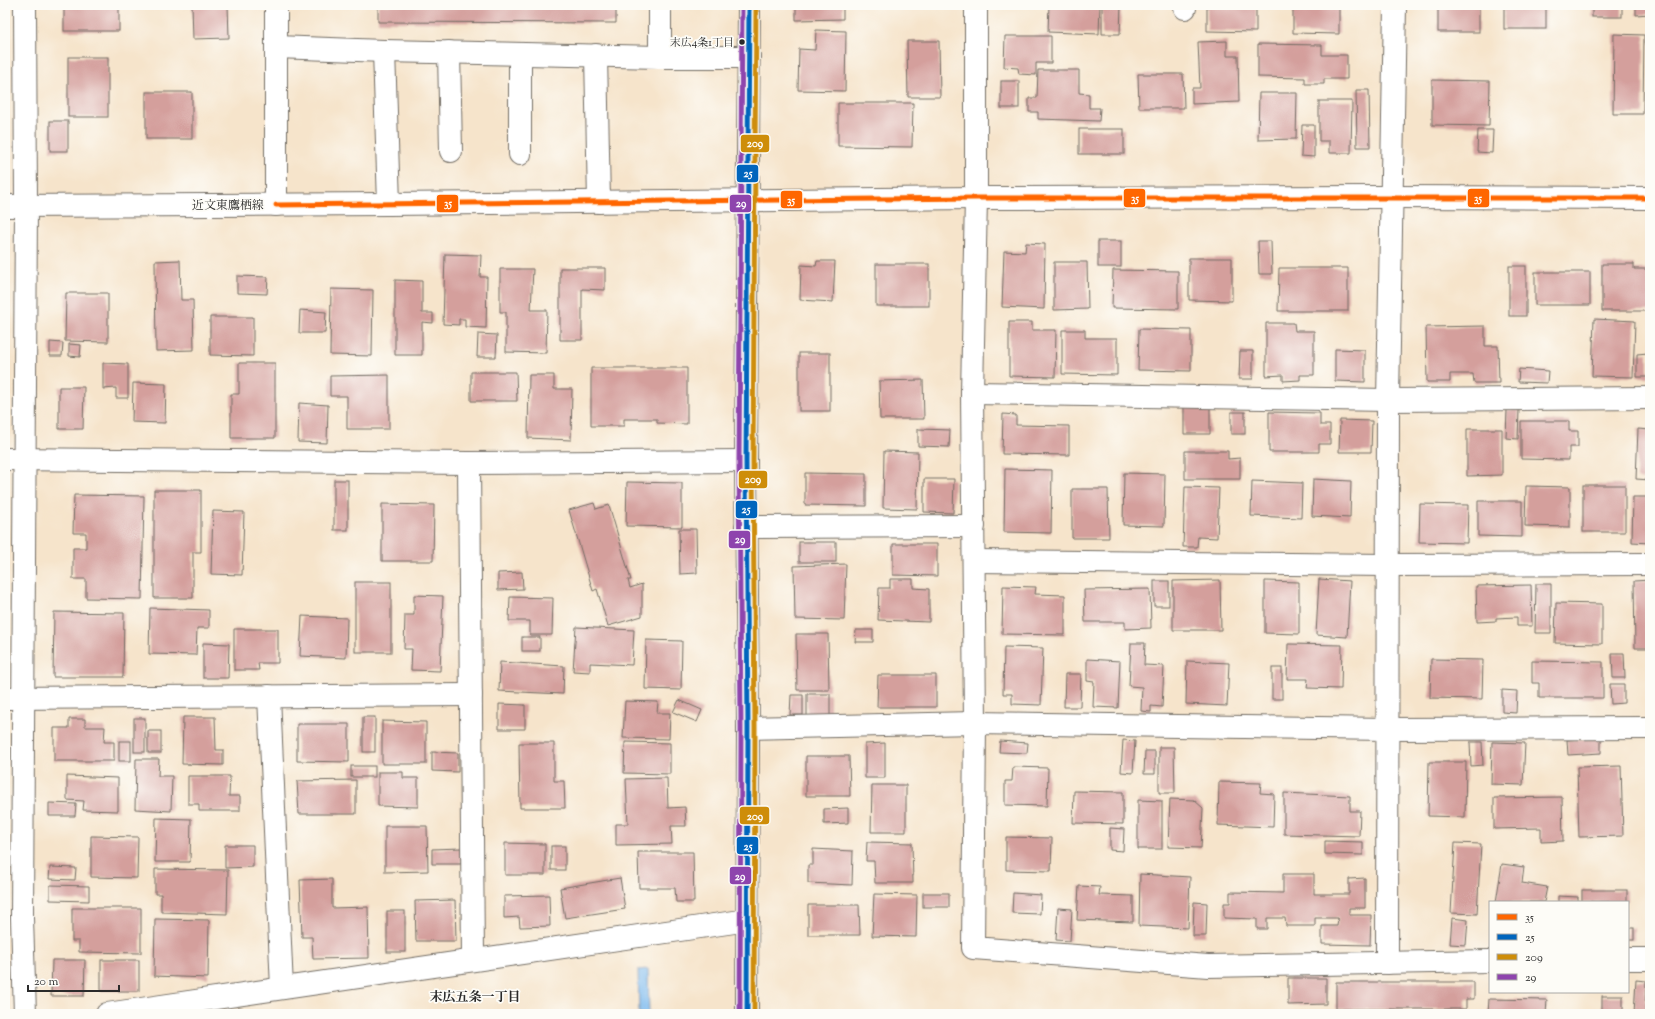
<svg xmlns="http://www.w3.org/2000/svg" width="1655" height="1019" viewBox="0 0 1655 1019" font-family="'Sorts Mill Goudy','Noto Serif JP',serif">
<rect width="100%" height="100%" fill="#fdfcf7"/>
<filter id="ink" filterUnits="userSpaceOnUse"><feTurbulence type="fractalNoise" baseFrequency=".025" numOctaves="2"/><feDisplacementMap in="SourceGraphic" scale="8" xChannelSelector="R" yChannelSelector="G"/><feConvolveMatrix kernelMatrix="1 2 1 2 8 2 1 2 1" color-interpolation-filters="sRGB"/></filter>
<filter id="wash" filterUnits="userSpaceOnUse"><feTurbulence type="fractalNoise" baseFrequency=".012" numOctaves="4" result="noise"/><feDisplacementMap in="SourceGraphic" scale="16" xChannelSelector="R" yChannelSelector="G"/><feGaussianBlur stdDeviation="0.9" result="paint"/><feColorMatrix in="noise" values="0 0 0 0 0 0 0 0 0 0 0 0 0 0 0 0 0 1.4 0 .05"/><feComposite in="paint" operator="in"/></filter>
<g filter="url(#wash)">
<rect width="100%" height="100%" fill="#f6e4cb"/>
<polygon fill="#7cb9ef" stroke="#54728d" points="648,969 649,1014 639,1014 638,970"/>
<g id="blocks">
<g fill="#d49f9c">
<rect x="64" y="5" width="55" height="26"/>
<polygon points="192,5 228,5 229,38 193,39"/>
<polygon points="378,5 616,5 616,23 378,22"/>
<polygon points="796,5 843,5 843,19 796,20"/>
<polygon points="1049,5 1100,5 1099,34 1048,32"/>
<polygon points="1207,5 1256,5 1256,32 1207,31"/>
<polygon points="1293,5 1339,5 1339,34 1293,33"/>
<rect x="1438" y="5" width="41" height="27"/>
<rect x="1504" y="5" width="42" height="24"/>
<rect x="1592" y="5" width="30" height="12"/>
<polygon points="1636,5 1650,5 1650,14 1636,15"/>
<polygon points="1102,6 1121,6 1120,34 1102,34"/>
<polygon points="816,30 846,31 845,91 798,90 799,49 815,50"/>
<polygon points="1614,34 1644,35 1643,114 1613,114"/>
<polygon points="1005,36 1051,36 1051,63 1036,63 1036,75 1019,74 1018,68 1004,67"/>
<polygon points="907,41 939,41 940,97 908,97"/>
<polygon points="1227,41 1227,56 1238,56 1239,102 1192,104 1192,88 1200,88 1198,42"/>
<polygon points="1258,44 1322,45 1322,55 1347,55 1347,79 1324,79 1324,84 1305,84 1305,78 1258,77"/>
<rect x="68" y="57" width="40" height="60"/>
<polygon points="1038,70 1079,70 1079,93 1089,94 1089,108 1100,108 1099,121 1038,119 1038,112 1029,112 1029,98 1037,98"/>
<polygon points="1138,74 1183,74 1184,108 1139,108"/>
<polygon points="1432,80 1490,81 1489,126 1432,125"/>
<rect x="1001" y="81" width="18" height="27"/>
<polygon points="1356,90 1369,90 1370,147 1357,147"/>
<rect x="146" y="92" width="46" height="47"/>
<polygon points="1259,93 1297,93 1296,139 1258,140"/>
<polygon points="1319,101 1352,101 1351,153 1329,153 1329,141 1319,141"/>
<polygon points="838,103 913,103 912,147 838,146"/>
<rect x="50" y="121" width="18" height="30"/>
<polygon points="1302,125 1314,125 1314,157 1301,156"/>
<rect x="1079" y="129" width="45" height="25"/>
<polygon points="1478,130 1493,130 1492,153 1477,152"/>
<rect x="1098" y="241" width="23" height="26"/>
<polygon points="1258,241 1271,241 1272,274 1259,274"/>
<polygon points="1026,243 1045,244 1044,309 1002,307 1004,251 1025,252"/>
<polygon points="445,254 481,255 480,277 487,277 486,328 465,327 465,319 459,319 459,325 443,324"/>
<polygon points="1189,258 1232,258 1232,301 1189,300"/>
<polygon points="180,260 181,300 193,300 194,350 156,351 155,261"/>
<polygon points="817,261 835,261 833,302 800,300 801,265 816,266"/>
<polygon points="1054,262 1087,262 1088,309 1054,310"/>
<rect x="876" y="264" width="53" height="42"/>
<polygon points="1602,264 1634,264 1634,269 1650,269 1650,311 1602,311"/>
<rect x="1509" y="266" width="17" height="50"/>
<polygon points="560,268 605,268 605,290 582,289 582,340 560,340"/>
<polygon points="1279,268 1348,268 1348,311 1278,311"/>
<polygon points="500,269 533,269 531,310 547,310 546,353 506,352 506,312 500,312"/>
<polygon points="1113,270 1178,271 1178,309 1112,308"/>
<rect x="1535" y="272" width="55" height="33"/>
<polygon points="237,276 268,277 267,294 237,293"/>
<polygon points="395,280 422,281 422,313 433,313 433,323 422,322 422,355 395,355"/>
<polygon points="331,289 373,290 372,356 330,355"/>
<polygon points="66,293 108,293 108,342 65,341"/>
<polygon points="300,310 326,312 325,333 299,333"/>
<polygon points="210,317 253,317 253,356 210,355"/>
<polygon points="1594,319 1635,321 1633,377 1592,376"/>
<polygon points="1009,322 1032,322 1032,330 1056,330 1055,377 1009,376"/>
<polygon points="1266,323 1294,323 1295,331 1314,331 1314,375 1300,375 1300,380 1283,381 1283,375 1266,376"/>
<polygon points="1485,326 1485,346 1498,346 1499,383 1474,383 1473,374 1450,374 1450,382 1427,382 1426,327"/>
<polygon points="1139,329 1191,330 1191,371 1138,370"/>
<polygon points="1062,330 1085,330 1085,338 1117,338 1117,375 1062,374"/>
<polygon points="478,334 497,335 496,357 477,357"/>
<polygon points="50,342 63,343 62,356 50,356"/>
<polygon points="69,344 81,345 80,357 69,356"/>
<polygon points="1335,349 1365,350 1365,382 1335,381"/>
<polygon points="1240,351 1253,351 1253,379 1239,379"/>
<rect x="799" y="353" width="31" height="58"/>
<polygon points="1648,353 1648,377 1637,377 1637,354"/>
<polygon points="103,363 128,364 128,398 116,398 116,388 103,389"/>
<polygon points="239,363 275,363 275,438 231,438 231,394 239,394"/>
<polygon points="591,368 687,368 687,424 657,423 657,419 624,419 624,426 591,426"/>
<polygon points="1519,369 1548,371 1547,383 1518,382"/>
<polygon points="471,372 516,372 517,401 471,401"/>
<polygon points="389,375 389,429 347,429 347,396 330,396 330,376"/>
<polygon points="529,375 554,375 554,389 572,389 571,440 528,438"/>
<polygon points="923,380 924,419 880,419 879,381"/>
<polygon points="133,383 166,384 165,423 132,422"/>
<polygon points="59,387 84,387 83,429 59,429"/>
<polygon points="299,403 328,405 327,443 298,442"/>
<polygon points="1184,406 1210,407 1210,434 1184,434"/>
<polygon points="1507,410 1519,410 1518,439 1506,438"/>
<rect x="1231" y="412" width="14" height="22"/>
<polygon points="1269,412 1320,413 1320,425 1330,425 1330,444 1319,444 1319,452 1269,452"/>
<polygon points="1003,414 1016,415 1016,425 1069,426 1069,455 1002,454"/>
<polygon points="1340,420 1372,421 1371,452 1339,452"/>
<polygon points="1521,421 1569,421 1569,431 1578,431 1578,447 1569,447 1569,460 1521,459"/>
<polygon points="918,429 950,430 949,447 918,446"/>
<polygon points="1467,429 1502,429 1502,475 1467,476"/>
<polygon points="1638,429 1650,430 1650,480 1636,479"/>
<polygon points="884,451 918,452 917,509 883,508"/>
<polygon points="1185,451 1228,451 1228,459 1240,458 1240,479 1185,479"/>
<polygon points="1005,469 1052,470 1051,533 1004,532"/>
<polygon points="805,473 866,474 866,506 805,505"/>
<polygon points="1124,473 1165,474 1164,526 1123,525"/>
<polygon points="924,479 954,479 953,513 924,512"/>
<polygon points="1313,479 1351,481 1350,518 1312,516"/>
<rect x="334" y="480" width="14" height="50"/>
<polygon points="1252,481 1302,483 1301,518 1251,516"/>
<polygon points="627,482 682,483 682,527 626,526"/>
<rect x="1583" y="485" width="42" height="47"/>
<polygon points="1526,486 1570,487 1570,527 1525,526"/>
<polygon points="1185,487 1219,488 1217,538 1198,537 1197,547 1183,547"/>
<polygon points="1072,489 1108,489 1109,538 1072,538"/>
<polygon points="154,490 201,490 201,552 193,552 193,598 154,598"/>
<polygon points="74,495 144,496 142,599 86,598 86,579 73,579 73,548 86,548 86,533 73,533"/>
<polygon points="1633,497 1650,497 1650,543 1632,542"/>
<polygon points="1478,501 1522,501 1522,537 1478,536"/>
<polygon points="594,503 596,509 609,505 631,580 628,580 630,588 642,584 642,616 608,626 597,589 593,591 569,510"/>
<polygon points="382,504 434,505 433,561 382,561"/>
<polygon points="1420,504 1468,505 1467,543 1419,542"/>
<polygon points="213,511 244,512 242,575 211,574"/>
<polygon points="679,529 696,529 697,573 680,574"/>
<rect x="799" y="542" width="37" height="20"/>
<polygon points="893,544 937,544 937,576 893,575"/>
<polygon points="846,564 844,620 795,619 794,566"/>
<polygon points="522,572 523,589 498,590 498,573"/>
<polygon points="890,579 913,579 913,588 929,589 929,622 878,620 879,588 890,588"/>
<polygon points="1319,579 1350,581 1347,637 1316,635"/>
<polygon points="1220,580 1221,630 1173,630 1173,581"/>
<polygon points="1650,580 1650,648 1635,648 1634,581"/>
<rect x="1154" y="581" width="15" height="25"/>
<polygon points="1265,581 1299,582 1299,634 1265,633"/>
<rect x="355" y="582" width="36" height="70"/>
<polygon points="1536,584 1551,584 1551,633 1535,633"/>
<polygon points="1531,585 1532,626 1517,626 1517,617 1496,618 1496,621 1477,622 1476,586"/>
<polygon points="1003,586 1036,587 1035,594 1065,595 1065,635 1002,634"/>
<polygon points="1150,589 1151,628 1125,629 1125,622 1085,622 1084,590"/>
<polygon points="414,595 443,596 440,671 411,670 412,649 404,649 405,615 414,615"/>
<polygon points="510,597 553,598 552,635 530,635 530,621 509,621"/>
<polygon points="1556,603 1602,604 1602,644 1555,643"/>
<polygon points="150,608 209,610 209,628 197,628 196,655 149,654"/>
<polygon points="54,612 124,613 123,677 53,677"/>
<polygon points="302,616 347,618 346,658 300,656"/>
<polygon points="576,627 634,630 632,665 590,663 590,672 573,671"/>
<polygon points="234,629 278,629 278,663 258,663 259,670 234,670"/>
<polygon points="856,630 873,630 873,642 855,642"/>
<polygon points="796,634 828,634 829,690 797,690"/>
<rect x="522" y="637" width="18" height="14"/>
<polygon points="646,640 682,641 681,690 645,689"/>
<polygon points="203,643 229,644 228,678 203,678"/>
<polygon points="1131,643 1145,643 1144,665 1164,666 1162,707 1151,706 1151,712 1141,711 1142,687 1129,686"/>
<polygon points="1288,644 1342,645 1341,689 1307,688 1308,679 1287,679"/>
<polygon points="1004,647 1043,648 1041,705 1012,704 1012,694 1003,694"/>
<polygon points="1612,653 1624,653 1625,678 1613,678"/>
<polygon points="1087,659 1120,661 1118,708 1093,707 1094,682 1087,681"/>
<polygon points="1431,659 1483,660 1482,699 1430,698"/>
<polygon points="1187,661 1229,663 1227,706 1186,704"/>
<polygon points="1532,661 1603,662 1603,698 1539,698 1539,683 1532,683"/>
<polygon points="500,662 564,666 563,694 499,691"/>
<rect x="1272" y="668" width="10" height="31"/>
<polygon points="1065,674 1081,674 1080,707 1064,707"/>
<polygon points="878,675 936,675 936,707 877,707"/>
<polygon points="1610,684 1624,684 1624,703 1611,704"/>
<polygon points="1502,690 1517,691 1516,713 1502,712"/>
<rect x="807" y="694" width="23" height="22"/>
<polygon points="791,695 803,695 803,715 790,715"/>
<polygon points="679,700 702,710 697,722 673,712"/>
<polygon points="625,701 658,702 657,713 670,713 669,739 623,738"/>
<polygon points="499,704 525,705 525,729 499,729"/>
<polygon points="183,717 215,717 216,750 223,750 223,765 182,764"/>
<rect x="363" y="717" width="12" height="35"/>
<rect x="134" y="718" width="11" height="34"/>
<polygon points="69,719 85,719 85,727 105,727 104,742 114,742 114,761 54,761 54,728 69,728"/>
<polygon points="382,721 426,722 426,764 382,764"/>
<polygon points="297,724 349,724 349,762 297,761"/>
<rect x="148" y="731" width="13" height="22"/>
<polygon points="1601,738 1601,753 1568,755 1567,740"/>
<polygon points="1123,740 1135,741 1133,773 1121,772"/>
<rect x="119" y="741" width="12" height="20"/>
<polygon points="1000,741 1028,743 1027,753 999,752"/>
<polygon points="625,742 670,743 670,774 624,773"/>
<polygon points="1470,742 1482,742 1483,765 1471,766"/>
<polygon points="1492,742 1525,743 1523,785 1491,784"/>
<polygon points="519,743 554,743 554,781 564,781 565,808 520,808"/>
<polygon points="885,743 885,778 865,778 865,744"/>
<polygon points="1159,747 1174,747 1175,793 1159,793"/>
<polygon points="1145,751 1155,751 1155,774 1144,774"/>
<polygon points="432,752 458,753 458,772 432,771"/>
<polygon points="806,756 849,756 850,796 806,796"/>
<polygon points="136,759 159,759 158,776 172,776 171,811 135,809"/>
<polygon points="1429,762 1466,762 1465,817 1428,816"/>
<rect x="351" y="766" width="24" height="11"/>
<polygon points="1621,766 1623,836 1579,837 1577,767"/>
<polygon points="1013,767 1048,768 1047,806 1005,805 1005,781 1012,781"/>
<polygon points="378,772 403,772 403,778 418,778 418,807 378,806"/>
<polygon points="67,776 118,778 118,811 83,810 84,801 67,800"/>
<polygon points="188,776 230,776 229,796 240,796 240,811 199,811 199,804 188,804"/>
<polygon points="667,778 668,808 685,807 686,826 671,826 672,844 616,845 616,824 628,824 626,779"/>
<polygon points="356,780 356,814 299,814 297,781"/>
<polygon points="1219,782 1261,783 1260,793 1274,794 1273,827 1218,825"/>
<polygon points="872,785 906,785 906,832 871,832"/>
<polygon points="1074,791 1123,792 1123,824 1073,823"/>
<polygon points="1284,793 1350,796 1350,811 1360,811 1359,836 1284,834"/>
<polygon points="1562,797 1563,841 1541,842 1541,828 1494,829 1494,798"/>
<polygon points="1170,799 1194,800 1203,808 1201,848 1168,847"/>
<polygon points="1138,800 1162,801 1162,849 1138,849"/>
<polygon points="49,803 76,804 75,816 49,816"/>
<polygon points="848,808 848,823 824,824 824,809"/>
<polygon points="156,818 191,819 190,862 155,862"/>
<polygon points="385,826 427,826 428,871 385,872"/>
<polygon points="1110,828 1124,829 1123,851 1110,850"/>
<polygon points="91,836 138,837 137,878 91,877"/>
<polygon points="1006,837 1052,838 1051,871 1006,870"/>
<polygon points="1325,841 1363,842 1363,855 1325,854"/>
<polygon points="867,842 912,843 913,883 875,883 874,861 866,861"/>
<polygon points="505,843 545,844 545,875 505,875"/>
<polygon points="1455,843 1481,844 1477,914 1451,913"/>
<polygon points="225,845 253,845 253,867 225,868"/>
<rect x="551" y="846" width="14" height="24"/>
<polygon points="461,848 461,864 432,864 432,849"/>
<polygon points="813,849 853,851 852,885 808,883 808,865 813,865"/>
<polygon points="638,852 693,852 694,902 676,902 675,888 639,888"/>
<polygon points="1502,864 1524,867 1522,883 1547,887 1544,902 1496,902"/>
<polygon points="50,867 76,868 75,880 49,879"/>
<polygon points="155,869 228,870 227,914 161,912 161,894 155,894"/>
<polygon points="1140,874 1190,877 1188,928 1139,926"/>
<polygon points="1283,874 1314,874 1314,894 1349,894 1349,879 1365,878 1365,908 1349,908 1349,915 1371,915 1370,945 1322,944 1322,926 1337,926 1338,918 1315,918 1315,926 1286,926 1285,918 1267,918 1267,929 1257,929 1257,919 1224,918 1224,903 1230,903 1230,892 1283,893"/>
<polygon points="620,878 625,909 565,918 560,888"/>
<polygon points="332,879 332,908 368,907 369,958 313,959 312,937 302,937 300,880"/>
<polygon points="50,885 89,886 89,901 50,900"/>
<polygon points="1079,886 1100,887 1099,895 1133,896 1133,922 1077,920"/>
<rect x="1582" y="890" width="45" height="12"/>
<rect x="923" y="893" width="26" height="14"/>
<polygon points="1013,893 1041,895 1040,914 1012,913"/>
<polygon points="874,894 917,895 916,937 872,936"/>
<polygon points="549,895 550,926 520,927 519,917 504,918 504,896"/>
<polygon points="1558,896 1578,897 1578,902 1558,902"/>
<polygon points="455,900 456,941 416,941 415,901"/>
<polygon points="1194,902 1207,903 1206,936 1193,936"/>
<polygon points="808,905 859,905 860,935 808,935"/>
<polygon points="72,908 141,908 141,953 79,952 79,941 72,941"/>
<polygon points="1058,908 1072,909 1070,941 1056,940"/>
<rect x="387" y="911" width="18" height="41"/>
<polygon points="1452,918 1468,920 1466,945 1450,944"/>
<polygon points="155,919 209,920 208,978 154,976"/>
<rect x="1628" y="928" width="6" height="12"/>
<polygon points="52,960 85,960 84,996 51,996"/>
<rect x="101" y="960" width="38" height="31"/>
<polygon points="1288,978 1326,978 1326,1004 1288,1005"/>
<polygon points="1636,980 1646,981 1645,1014 1634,1014"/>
<polygon points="1336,982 1474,982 1474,999 1466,999 1466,1009 1336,1009"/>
<rect x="1602" y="996" width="21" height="18"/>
<polygon points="1489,999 1547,1000 1546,1014 1488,1014"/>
</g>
</g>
</g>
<g filter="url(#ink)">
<use href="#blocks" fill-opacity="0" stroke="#726c63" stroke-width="1"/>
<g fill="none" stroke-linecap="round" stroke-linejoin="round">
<defs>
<g id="minor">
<polyline points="25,5 26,205 22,918 25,1014"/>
<polyline points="660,5 660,57 749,57"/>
<polyline points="976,5 976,198 972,393 975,723 973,948 1208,966 1490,961"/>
<polyline points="1185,5 1185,8"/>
<polyline points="276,47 384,51 660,57"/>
<polyline points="384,51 389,204"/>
<polyline points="449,52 451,151"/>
<polyline points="520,54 520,154"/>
<polyline points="596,55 599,202"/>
<polyline points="276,205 276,5"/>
<polyline points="5,206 389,204 976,198 1392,197 1650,198"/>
<polyline points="972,393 1388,400 1650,398"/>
<polyline points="5,459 469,463 746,461"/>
<polyline points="469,463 473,959"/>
<polyline points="746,527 974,526"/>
<polyline points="974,561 1388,565 1650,564"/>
<polyline points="269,696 282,988"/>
<polyline points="5,698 471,695"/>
<polyline points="748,728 975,723 1388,729 1650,728"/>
<polyline points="1628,959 1650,959"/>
<polyline points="1387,963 1388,400 1395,5"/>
<polyline points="107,1014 748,920"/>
<polyline points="747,1014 748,728 746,461 749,5"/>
</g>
</defs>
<use href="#minor" stroke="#726c63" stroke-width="24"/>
<use href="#minor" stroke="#fff" stroke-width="22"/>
<defs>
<polyline id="bus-1" points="276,205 976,198 1650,198"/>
<polyline id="bus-2" points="747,1014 748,728 746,461 749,5"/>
<polyline id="bus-3" points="754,1014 755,728 753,461 756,5"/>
<polyline id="bus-4" points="740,1014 741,728 739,461 742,5"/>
</defs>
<use href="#bus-1" stroke="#fdfcf7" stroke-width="8"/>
<use href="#bus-2" stroke="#fdfcf7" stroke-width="8"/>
<use href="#bus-3" stroke="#fdfcf7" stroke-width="8"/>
<use href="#bus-4" stroke="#fdfcf7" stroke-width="8"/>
<use href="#bus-1" stroke="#f60" stroke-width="5"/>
<use href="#bus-2" stroke="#0065bd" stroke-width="5"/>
<use href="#bus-3" stroke="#ce8d09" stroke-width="5"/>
<use href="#bus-4" stroke="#8e44ad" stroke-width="5"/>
</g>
</g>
<circle fill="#2b2b2b" stroke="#fdfcf7" stroke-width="1.5" cx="742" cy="42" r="3.5"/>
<g text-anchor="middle" stroke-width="3.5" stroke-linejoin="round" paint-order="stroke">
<g font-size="11" fill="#2b2b2b" stroke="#fdfcf7" text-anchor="end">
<text x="734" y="46">末広4条1丁目</text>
</g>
<g font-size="12" fill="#2b2b2b" stroke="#fdfcf7">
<text x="228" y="209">近文東鷹栖線</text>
</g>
<g font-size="13" font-weight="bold" fill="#2b2b2b" stroke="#fdfcf7">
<text x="475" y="1001">末広五条一丁目</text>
</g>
</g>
<g stroke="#fdfcf7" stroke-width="1.5">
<rect x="740" y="134" width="30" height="19" rx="4" fill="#ce8d09"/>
<rect x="736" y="164" width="23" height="19" rx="4" fill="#0065bd"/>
<rect x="1123" y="188" width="23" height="20" rx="4" fill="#f60"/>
<rect x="1467" y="188" width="23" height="20" rx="4" fill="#f60"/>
<rect x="780" y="190" width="23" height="19" rx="4" fill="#f60"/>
<rect x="729" y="194" width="23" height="19" rx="4" fill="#8e44ad"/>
<rect x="436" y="194" width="23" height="19" rx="4" fill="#f60"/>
<rect x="738" y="470" width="30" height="19" rx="4" fill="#ce8d09"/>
<rect x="735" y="500" width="23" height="19" rx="4" fill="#0065bd"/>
<rect x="728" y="530" width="23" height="19" rx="4" fill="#8e44ad"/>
<rect x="739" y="806" width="31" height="19" rx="4" fill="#ce8d09"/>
<rect x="736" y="836" width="23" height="19" rx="4" fill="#0065bd"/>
<rect x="729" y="866" width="23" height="19" rx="4" fill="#8e44ad"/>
</g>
<g font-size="11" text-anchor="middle" font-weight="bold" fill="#fff">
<text x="755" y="147">209</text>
<text x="748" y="177">25</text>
<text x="1135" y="202">35</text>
<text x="1478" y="202">35</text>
<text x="791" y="204">35</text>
<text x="741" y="207">29</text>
<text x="448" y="207">35</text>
<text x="753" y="483">209</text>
<text x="746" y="513">25</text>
<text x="740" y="543">29</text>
<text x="755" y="820">209</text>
<text x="748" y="850">25</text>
<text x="740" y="880">29</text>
</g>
<rect width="1655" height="1019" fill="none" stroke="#fdfcf7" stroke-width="20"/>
<rect x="1489" y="901" width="140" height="92" fill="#fdfcf7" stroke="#a9a8a5"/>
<rect x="1497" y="914" width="20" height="6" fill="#ff6600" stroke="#a9a8a5"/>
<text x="1525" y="921" font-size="12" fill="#2b2b2b">35</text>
<rect x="1497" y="934" width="20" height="6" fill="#0065bd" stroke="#a9a8a5"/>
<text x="1525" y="941" font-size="12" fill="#2b2b2b">25</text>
<rect x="1497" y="954" width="20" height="6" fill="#ce8d09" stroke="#a9a8a5"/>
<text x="1525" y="961" font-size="12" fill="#2b2b2b">209</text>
<rect x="1497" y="974" width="20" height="6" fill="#8e44ad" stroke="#a9a8a5"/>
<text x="1525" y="981" font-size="12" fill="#2b2b2b">29</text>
<path d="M28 985v6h91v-6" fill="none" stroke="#2b2b2b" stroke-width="2"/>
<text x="34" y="985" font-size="12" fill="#2b2b2b" stroke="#fdfcf7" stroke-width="3" paint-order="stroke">20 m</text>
</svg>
